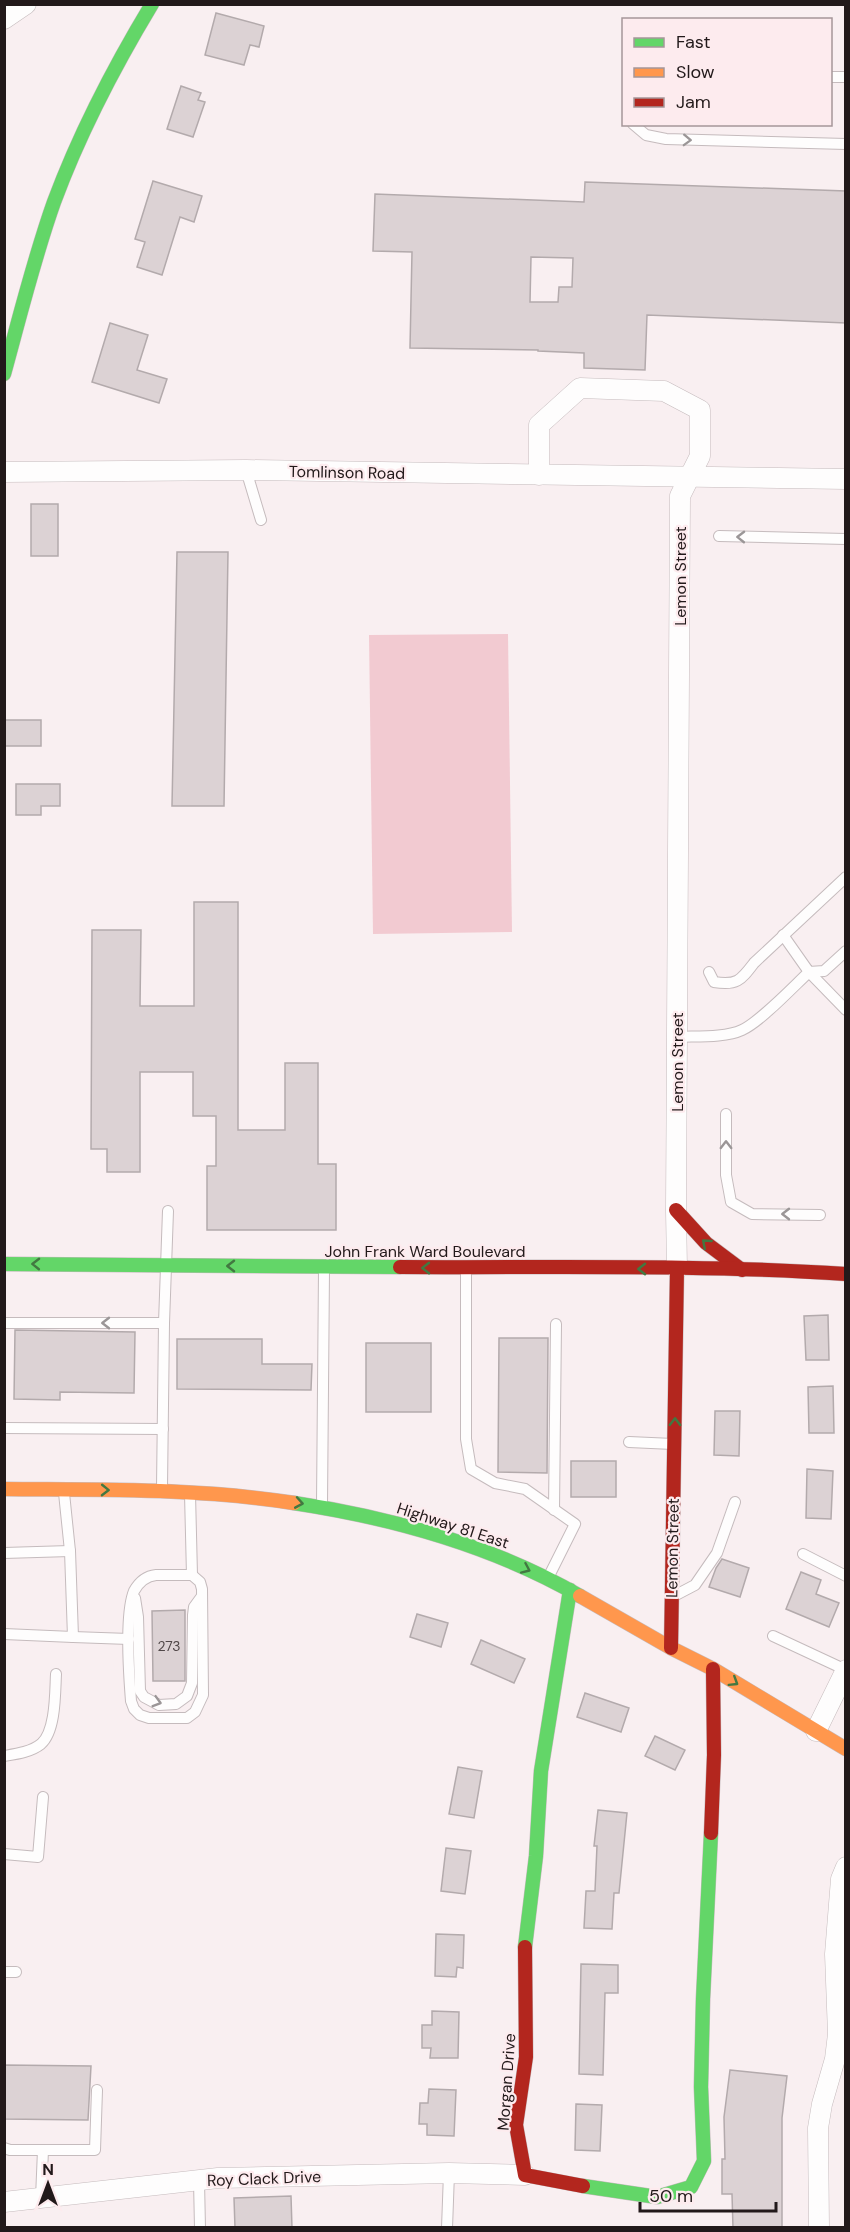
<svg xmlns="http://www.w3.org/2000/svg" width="850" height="2232" viewBox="0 0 850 2232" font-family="'DM Sans',sans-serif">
<rect width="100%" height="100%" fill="#f9eff1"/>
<polygon fill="#f2cad1" points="508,634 512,932 373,934 369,635"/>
<g fill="#dcd2d4" stroke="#b3aaac" stroke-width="1.5" fill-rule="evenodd">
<polygon points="216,13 264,26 259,47 250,45 244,65 205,55"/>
<polygon points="181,86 201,93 198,100 205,102 193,137 167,129"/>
<polygon points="153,181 202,196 194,222 180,217 162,275 137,267 145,242 135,239"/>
<path d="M585,182l261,9v132l-199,-8 -2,55 -61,-2v-15l-46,-2v-1l-128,-2 2,-96 -39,-1 2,-57 209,8zM531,257l42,1 -1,29h-13l-1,15h-28z"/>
<polygon points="110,323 148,335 137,370 167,379 159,403 92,382"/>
<rect x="31" y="504" width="27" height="52"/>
<polygon points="177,552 228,552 224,806 172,806"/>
<rect x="4" y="720" width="37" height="26"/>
<polygon points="16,784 60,784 60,806 41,806 41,815 16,815"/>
<polygon points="194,902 238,902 238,1130 285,1130 285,1063 318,1063 318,1164 336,1164 336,1230 207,1230 207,1166 216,1166 216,1116 193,1116 193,1072 140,1072 140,1172 107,1172 107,1149 91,1149 92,930 141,930 140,1006 194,1006"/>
<polygon points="828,1315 829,1360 806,1360 804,1316"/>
<polygon points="15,1330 135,1332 134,1393 60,1392 60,1400 14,1399"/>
<polygon points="499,1338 548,1338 547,1473 498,1472"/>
<polygon points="177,1339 262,1339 262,1364 312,1364 311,1390 177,1389"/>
<rect x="366" y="1343" width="65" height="69"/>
<polygon points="833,1386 834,1433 809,1433 808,1387"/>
<polygon points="715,1411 740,1411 739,1456 714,1455"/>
<rect x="571" y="1461" width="45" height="36"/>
<polygon points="807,1469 833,1471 831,1519 806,1518"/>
<polygon points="722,1559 749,1568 740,1597 709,1587 716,1568"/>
<polygon points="801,1572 821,1580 816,1594 839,1603 829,1627 786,1609"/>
<polygon points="185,1610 185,1681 153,1681 152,1611"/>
<polygon points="417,1614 448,1623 441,1647 410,1637"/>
<polygon points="481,1640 525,1659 514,1683 471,1664"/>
<polygon points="585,1693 629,1708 621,1732 577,1717"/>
<polygon points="655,1736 685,1750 675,1770 645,1756"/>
<polygon points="458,1767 482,1771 474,1818 449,1814"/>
<polygon points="598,1810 627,1813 619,1893 614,1893 612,1929 584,1928 586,1891 595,1891 597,1846 594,1846"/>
<polygon points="446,1848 471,1851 465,1894 441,1891"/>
<polygon points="436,1934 464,1935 463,1968 457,1967 456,1977 435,1976"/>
<polygon points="581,1964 618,1965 618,1993 605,1993 603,2075 579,2074"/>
<polygon points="432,2011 459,2012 458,2058 430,2058 431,2048 422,2048 422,2025 432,2025"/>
<polygon points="4,2065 91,2066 88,2120 4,2119"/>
<polygon points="730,2070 787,2076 782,2118 782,2228 733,2228 732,2194 722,2194 722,2159 725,2159 724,2117"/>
<polygon points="429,2089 456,2090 454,2136 427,2135 427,2124 419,2124 420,2103 428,2103"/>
<polygon points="576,2104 602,2105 600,2151 575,2150"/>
<polygon points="291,2196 292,2228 235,2228 234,2198"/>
</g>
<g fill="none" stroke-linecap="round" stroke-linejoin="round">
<defs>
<g id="lane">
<polyline points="830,77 846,77"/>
<polyline points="633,124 646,135 666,139 846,144"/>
<polyline points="246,470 261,520"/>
<polyline points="719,536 846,539"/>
<polyline points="783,935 809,972 824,971 846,951"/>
<path d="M709,972l5,10c23,4 27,-2 40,-19l92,-86"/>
<path d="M677,1037c18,-1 48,1 65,-7 18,-8 51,-43 67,-58l37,38"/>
<polyline points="726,1114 726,1175 731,1202 752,1214 820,1215"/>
<polyline points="466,1271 466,1439 471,1469 495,1483 525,1489 575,1524 548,1578"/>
<polyline points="4,1323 164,1323"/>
<polyline points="4,1428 163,1429"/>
<polyline points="629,1442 673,1444"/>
<polyline points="162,1487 164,1323 168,1211"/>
<polyline points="190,1494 192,1575"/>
<polyline points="322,1504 324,1270"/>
<polyline points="554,1510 556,1324"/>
<polyline points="4,1553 70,1551"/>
<polyline points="803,1554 846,1576"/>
<path d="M156,1575h36l8,7 2,7 1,106 -8,17 -8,6h-38l-9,-3 -6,-6 -3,-8c-2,-25 -6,-88 3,-110 5,-9 12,-15 22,-16z"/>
<polyline points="674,1596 695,1585 717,1553 735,1502"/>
<polyline points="135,1598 138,1617 140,1691 144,1697 159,1705 176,1704 187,1696 192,1683 193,1615 194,1607 202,1596"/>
<polyline points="4,1634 73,1637 70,1551 64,1493"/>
<polyline points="773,1636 846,1670"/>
<polyline points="73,1637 129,1639"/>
<path d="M4,1756c12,-2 27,-4 37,-12 15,-13 14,-52 15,-70"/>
<polyline points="4,1854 38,1857 43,1797"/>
<polyline points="4,1972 16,1972"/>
<polyline points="4,2148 10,2150 95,2150 97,2090"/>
<polyline points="199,2181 200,2228"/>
<polyline points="41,2198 43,2150"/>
<polyline points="447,2228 449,2173"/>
</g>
<g id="street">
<polyline points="4,19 26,4"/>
<polyline points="4,472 246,470 846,479"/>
<polyline points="539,475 539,425 580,388 664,391 700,410 700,456 680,496 676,1210 677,1269"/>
<polyline points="816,1731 846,1670"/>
<polyline points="4,2202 218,2178 449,2173 525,2175"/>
<polyline points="819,2228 818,2128 822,2104 835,2059 838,2034 835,1954 841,1879 846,1867"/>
</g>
<g id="fast">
<path d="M4,374c16,-58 30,-116 50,-172 26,-70 60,-135 98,-198"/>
<polyline points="4,1264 400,1267"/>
<path d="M294,1503c99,15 199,43 286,93"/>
<polyline points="525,1947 536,1856 541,1771 570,1590"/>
<polyline points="583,2186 657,2197 691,2187 704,2161 701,2087 703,1999 711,1833"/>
</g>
<g id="slow">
<path d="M4,1489c97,1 194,-1 290,14"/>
<polyline points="580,1596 671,1648 713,1669 846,1749"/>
</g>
<g id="jam">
<polyline points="676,1210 706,1243 742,1270"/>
<path d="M400,1267c149,1 298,-3 446,7"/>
<polyline points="671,1648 677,1269"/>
<polyline points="711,1833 714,1755 713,1669"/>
<polyline points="525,1947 526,2057 516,2125 525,2175 583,2186"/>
</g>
</defs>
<use href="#lane" stroke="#c5bbbd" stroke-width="12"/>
<use href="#street" stroke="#c5bbbd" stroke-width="21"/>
<use href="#fast" stroke="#c5bbbd" stroke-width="15"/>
<use href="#slow" stroke="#c5bbbd" stroke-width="15"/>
<use href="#jam" stroke="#c5bbbd" stroke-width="15"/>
<use href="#lane" stroke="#fefdfd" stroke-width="10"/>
<use href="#street" stroke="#fefdfd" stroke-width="20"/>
<use href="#fast" stroke="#63d668" stroke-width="14"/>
<use href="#slow" stroke="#ff974d" stroke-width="14"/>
<use href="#jam" stroke="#b3261e" stroke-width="14"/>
</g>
<defs><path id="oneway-chevron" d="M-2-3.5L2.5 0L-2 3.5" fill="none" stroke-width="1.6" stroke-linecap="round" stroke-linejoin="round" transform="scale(1.5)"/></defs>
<g stroke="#9b9697">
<use href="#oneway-chevron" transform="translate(687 140) rotate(2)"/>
<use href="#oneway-chevron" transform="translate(741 537) rotate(-179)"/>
<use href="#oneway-chevron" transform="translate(726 1145) rotate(-90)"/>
<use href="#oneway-chevron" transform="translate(786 1214) rotate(-180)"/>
<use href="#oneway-chevron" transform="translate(106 1323) rotate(-180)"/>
<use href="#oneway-chevron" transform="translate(157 1702) rotate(16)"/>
</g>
<g stroke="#427841">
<use href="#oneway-chevron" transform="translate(706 1243) rotate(-139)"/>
<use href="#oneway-chevron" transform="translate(36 1264) rotate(-179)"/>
<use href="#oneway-chevron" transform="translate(231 1266) rotate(-180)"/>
<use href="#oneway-chevron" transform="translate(426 1268) rotate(-180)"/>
<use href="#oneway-chevron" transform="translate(642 1269) rotate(-180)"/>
<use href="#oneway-chevron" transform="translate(675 1422) rotate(-89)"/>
<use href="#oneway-chevron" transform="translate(105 1490) rotate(1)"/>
<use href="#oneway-chevron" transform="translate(299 1503) rotate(10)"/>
<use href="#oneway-chevron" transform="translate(526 1569) rotate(24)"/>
<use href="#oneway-chevron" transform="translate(734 1682) rotate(32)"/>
</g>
<g text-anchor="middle" stroke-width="4.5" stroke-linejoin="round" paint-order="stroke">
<g font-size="14" fill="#504748">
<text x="169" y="1651">273</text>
</g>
<g font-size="16" fill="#22191a" stroke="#fdebee">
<text transform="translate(347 472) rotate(1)" y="6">Tomlinson Road</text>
<text transform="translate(680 576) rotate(-90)" y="6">Lemon Street</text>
<text transform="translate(677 1062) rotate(-90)" y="6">Lemon Street</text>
<text x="425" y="1257">John Frank Ward Boulevard</text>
<text transform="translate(453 1525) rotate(18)" y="6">Highway 81 East</text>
<text transform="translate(672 1548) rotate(-89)" y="6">Lemon Street</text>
<text transform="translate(506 2082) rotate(-86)" y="6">Morgan Drive</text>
<text transform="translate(264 2178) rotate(-2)" y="6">Roy Clack Drive</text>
</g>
</g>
<rect width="850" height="2232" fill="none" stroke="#22191a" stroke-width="12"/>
<rect x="622" y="18" width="210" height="108" fill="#fdebee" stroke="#a59799" stroke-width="1.5"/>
<rect x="634" y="38" width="30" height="9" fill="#63d668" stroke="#a59799" stroke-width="1.5"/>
<text x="676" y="48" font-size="18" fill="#22191a">Fast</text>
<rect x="634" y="68" width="30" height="9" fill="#ff974d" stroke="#a59799" stroke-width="1.5"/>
<text x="676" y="78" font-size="18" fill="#22191a">Slow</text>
<rect x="634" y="98" width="30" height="9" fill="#b3261e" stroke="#a59799" stroke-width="1.5"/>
<text x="676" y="108" font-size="18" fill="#22191a">Jam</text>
<g transform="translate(48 2184)" stroke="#fdebee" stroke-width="4.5" paint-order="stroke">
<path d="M0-4.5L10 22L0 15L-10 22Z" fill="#22191a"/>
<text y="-9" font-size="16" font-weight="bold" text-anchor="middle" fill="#22191a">N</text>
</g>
<path d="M640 2202v9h136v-9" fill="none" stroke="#22191a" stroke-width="3"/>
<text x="649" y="2202" font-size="18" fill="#22191a" stroke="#fdebee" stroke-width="4.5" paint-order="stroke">50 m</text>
</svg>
